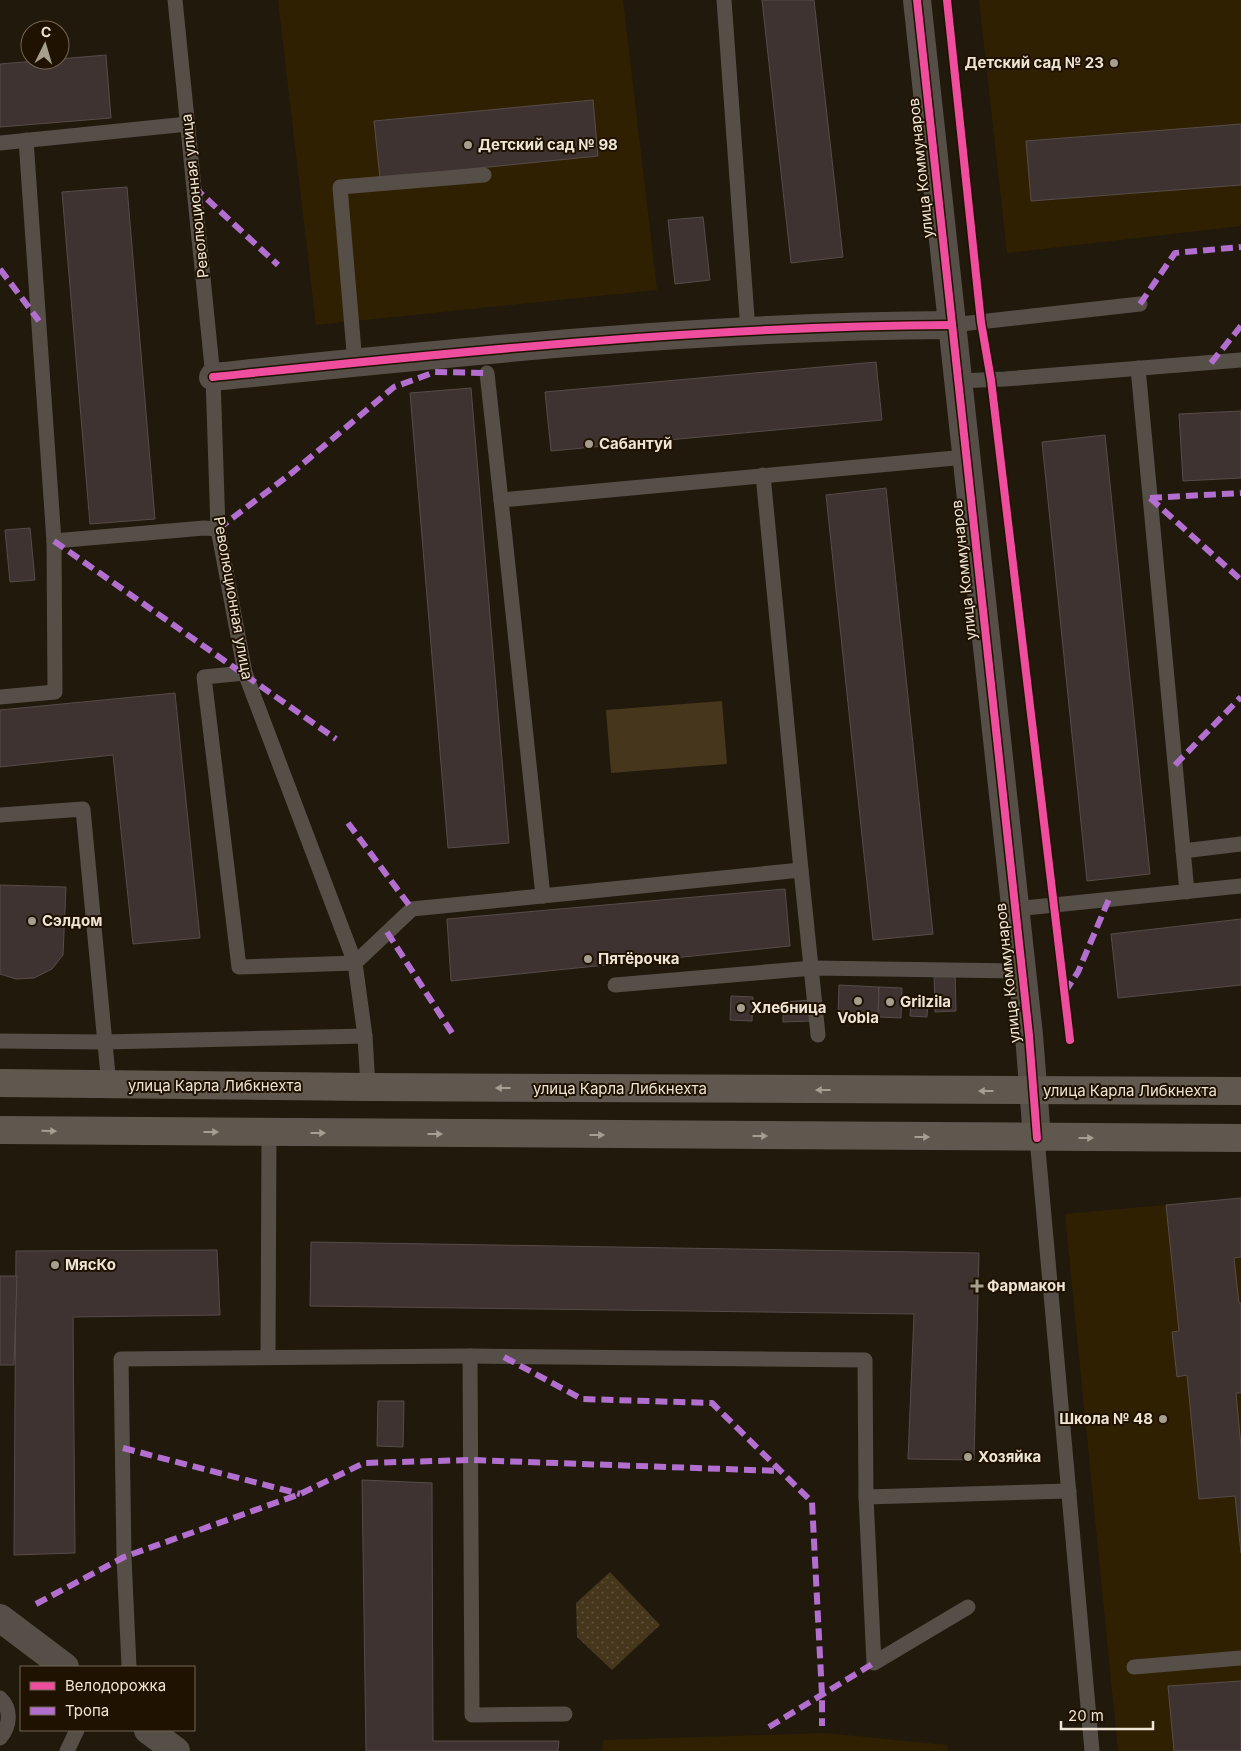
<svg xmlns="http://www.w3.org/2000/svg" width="1241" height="1751" viewBox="0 0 1241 1751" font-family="Inter,sans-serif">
<defs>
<pattern id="grass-dots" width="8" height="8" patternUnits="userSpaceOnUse" patternTransform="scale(1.25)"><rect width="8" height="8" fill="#45361c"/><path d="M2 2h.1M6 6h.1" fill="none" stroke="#60533c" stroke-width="1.8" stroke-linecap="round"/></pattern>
</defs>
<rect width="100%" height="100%" fill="#21190c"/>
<g fill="#302002">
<polygon points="278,0 623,0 657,290 316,325"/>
<polygon points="979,0 1241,0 1241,226 1007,253"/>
<polygon points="1241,1198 1241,1751 1118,1751 1065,1214"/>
<polygon points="825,1733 947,1745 948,1751 601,1751 604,1740"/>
</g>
<polygon fill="url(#grass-dots)" points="610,1572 660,1625 612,1670 577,1637 576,1603"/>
<polygon fill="#45361c" points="722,701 727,764 611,773 606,710"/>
<g fill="#3f3331" stroke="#564c49">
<polygon points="762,0 814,0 843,257 791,263"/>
<polygon points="106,55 111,118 0,127 0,64"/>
<polygon points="593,100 598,156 380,178 374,121"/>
<polygon points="1241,124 1241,185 1031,201 1026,141"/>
<polygon points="127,187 155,519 90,524 62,192"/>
<polygon points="703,217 710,280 675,284 668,220"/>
<polygon points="876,362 882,420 551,451 545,392"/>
<polygon points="471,388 509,843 448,848 410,393"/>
<polygon points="1241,411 1241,478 1183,481 1179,414"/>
<polygon points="1105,435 1150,874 1087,881 1042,442"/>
<polygon points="886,488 933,934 873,940 826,495"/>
<polygon points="30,528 35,580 10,582 5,530"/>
<polygon points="175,693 200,938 133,944 113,755 0,767 0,710"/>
<polygon points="0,885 66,887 63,955 52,969 34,978 16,979 0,974"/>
<polygon points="785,889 790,946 451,981 447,919"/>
<polygon points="1241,919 1241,985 1118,998 1111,934"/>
<polygon points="934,972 955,972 956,1011 935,1012"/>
<polygon points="839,985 879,987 878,1017 838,1015"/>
<polygon points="879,987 902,988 901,1018 878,1017"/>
<polygon points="731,996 753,997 752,1021 730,1020"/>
<polygon points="911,997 928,998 927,1017 910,1016"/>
<polygon points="811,1000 812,1021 783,1022 783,1002"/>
<polygon points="1241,1198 1241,1257 1234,1258 1239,1303 1241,1303 1241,1393 1236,1393 1241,1447 1241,1553 1235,1496 1199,1499 1187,1375 1177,1377 1172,1332 1179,1331 1166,1205"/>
<polygon points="311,1242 979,1253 974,1460 908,1459 914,1314 310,1306"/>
<polygon points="217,1250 220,1315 73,1317 75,1553 14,1555 16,1251"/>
<polygon points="0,1276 17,1276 14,1365 0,1365"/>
<polygon points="378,1401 404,1401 403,1447 377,1446"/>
<polygon points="362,1480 432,1483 433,1741 559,1741 558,1751 366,1751"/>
<polygon points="1241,1681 1241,1751 1174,1751 1168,1686"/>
</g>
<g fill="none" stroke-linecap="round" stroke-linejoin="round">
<g stroke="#564f48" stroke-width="15">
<polyline points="175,0 213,377 218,529 245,673 355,963 365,1036 368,1087"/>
<polyline points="724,0 748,331"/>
<polyline points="26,140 54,541 204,528 218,529"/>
<polyline points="0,143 188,124"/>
<polyline points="952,325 1140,304"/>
<polyline points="355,363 340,187 484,175"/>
<polyline points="1138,368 1187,892"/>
<polyline points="487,373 501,500"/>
<polyline points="958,381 1005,379 1241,360"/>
<polyline points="763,475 801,870"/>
<polyline points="245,673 204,677 239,967 355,963 412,909 801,870 818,1035"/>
<polyline points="0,697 55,692 54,541"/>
<polyline points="0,815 83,809 109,1086"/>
<polyline points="1183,851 1241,844"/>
<polyline points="543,896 501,500 966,457"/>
<polyline points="1015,909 1241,886"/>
<polyline points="615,985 813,968 1021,971"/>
<polyline points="0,1041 104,1042 365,1036"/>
<polyline points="1037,1138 1092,1751"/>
<polyline points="470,1356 472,1715 565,1714"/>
<polyline points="268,1357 269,1133"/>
<polyline points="866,1497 874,1663 968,1607"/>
<polyline points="129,1667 124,1557 121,1359 470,1356 865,1360 866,1497 1069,1491"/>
<polyline points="1134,1667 1241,1658"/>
<path d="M0,1698c12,11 10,29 0,40"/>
<polyline points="67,1751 77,1730"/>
</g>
<g stroke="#564f48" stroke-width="28">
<path d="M213,377c246,-25 492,-51 739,-52"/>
<polyline points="0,1618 65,1667"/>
<polyline points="148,1730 176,1751"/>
</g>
<polyline stroke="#564f48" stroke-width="28" points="917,0 1029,1035 1037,1138"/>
<g stroke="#60584f" stroke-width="28">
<polyline points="0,1083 368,1087 1241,1091"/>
<polyline points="0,1130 1241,1138"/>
</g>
<g stroke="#b36fd0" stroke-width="6" stroke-dasharray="12 6" stroke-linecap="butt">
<polyline points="194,187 278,265"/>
<polyline points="0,269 39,321"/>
<polyline points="1140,304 1175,253 1241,247"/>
<polyline points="1211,363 1241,326"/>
<polyline points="1150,498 1241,580"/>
<polyline points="1150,498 1241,493"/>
<polyline points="218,529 293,472 394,387 435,372 487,373"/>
<polyline points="54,541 336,739"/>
<polyline points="1175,765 1241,697"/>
<polyline points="348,823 412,909"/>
<polyline points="387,932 454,1036"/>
<polyline points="1065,992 1078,972 1109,899"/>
<polyline points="504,1357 582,1399 712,1403 812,1502 822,1695 822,1726"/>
<polyline points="123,1448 300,1494"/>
<polyline points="36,1604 124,1557 300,1494 364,1463 471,1460 780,1471"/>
<polyline points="769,1727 874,1663"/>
</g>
<defs>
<g id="cycleway">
<polyline points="917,0 1029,1035 1037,1138"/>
<polyline points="947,0 981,322 991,380 1070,1040"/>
<path d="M213,377c246,-25 492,-51 739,-52"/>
</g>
</defs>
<use href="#cycleway" stroke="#1f1200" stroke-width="11"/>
<use href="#cycleway" stroke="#ef4d9e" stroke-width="8"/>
</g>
<defs><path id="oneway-solid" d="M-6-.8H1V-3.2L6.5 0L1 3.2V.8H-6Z" transform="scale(1.25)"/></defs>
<g fill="#a79e92">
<use href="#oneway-solid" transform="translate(503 1088) rotate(-180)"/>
<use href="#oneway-solid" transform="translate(823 1090) rotate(-180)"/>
<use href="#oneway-solid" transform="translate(986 1091) rotate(-180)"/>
<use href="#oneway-solid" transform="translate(49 1131) rotate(1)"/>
<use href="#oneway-solid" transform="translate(211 1132)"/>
<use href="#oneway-solid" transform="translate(318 1133)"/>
<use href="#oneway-solid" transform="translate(435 1134)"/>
<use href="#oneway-solid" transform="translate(597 1135)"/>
<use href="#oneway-solid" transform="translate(760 1136)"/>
<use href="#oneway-solid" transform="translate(922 1137)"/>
<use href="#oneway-solid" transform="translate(1086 1138)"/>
</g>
<g fill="#a69e8f" stroke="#1f1200" stroke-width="2">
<circle cx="1114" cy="63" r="5"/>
<circle cx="468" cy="145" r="5"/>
<circle cx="589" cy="444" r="5"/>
<circle cx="32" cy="921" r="5"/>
<circle cx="588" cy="959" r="5"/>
<circle cx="858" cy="1001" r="5"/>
<circle cx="890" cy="1002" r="5"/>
<circle cx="741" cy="1008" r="5"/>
<circle cx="55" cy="1265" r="5"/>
<path d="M974.5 1278.5h5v5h5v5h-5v5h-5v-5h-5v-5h5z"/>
<circle cx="1163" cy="1419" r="5"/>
<circle cx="968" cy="1457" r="5"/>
</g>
<g text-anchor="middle" stroke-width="4" stroke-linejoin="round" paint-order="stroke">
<g font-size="15" font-weight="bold" fill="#eee5d6" stroke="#1f1200" text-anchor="start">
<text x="1104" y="68" text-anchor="end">Детский сад № 23</text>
<text x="478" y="150">Детский сад № 98</text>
<text x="599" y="449">Сабантуй</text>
<text x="42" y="926">Сэлдом</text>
<text x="598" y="964">Пятёрочка</text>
<text x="900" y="1007">Grilzila</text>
<text x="751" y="1013">Хлебница</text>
<text x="858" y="1023" text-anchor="middle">Vobla</text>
<text x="65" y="1270">МясКо</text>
<text x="987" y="1291">Фармакон</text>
<text x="1153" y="1424" text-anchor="end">Школа № 48</text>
<text x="978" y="1462">Хозяйка</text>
</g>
<g font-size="15" fill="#eee5d6" stroke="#1f1200">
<text transform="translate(921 168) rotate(-96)" y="5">улица Коммунаров</text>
<text transform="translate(195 196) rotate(-96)" y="5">Революционная улица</text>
<text transform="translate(964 570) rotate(-96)" y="5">улица Коммунаров</text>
<text transform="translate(233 598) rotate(80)" y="5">Революционная улица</text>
<text transform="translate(1008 973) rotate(-96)" y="5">улица Коммунаров</text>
<text x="215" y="1091">улица Карла Либкнехта</text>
<text x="620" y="1094">улица Карла Либкнехта</text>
<text x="1130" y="1096">улица Карла Либкнехта</text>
</g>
</g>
<rect x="20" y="1666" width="175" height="65" fill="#1f1200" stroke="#726656"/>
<rect x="30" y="1682" width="25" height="8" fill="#ef4d9e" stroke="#726656"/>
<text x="65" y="1691" font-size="15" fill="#eee5d6">Велодорожка</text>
<rect x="30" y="1707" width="25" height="8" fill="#b36fd0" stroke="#726656"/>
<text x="65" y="1716" font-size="15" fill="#eee5d6">Тропа</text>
<g transform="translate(45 45) rotate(5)"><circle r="24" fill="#1f1200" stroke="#726656"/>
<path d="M0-4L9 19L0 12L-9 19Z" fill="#a69e8f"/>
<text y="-8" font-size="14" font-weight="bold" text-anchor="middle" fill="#eee5d6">С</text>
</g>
<path d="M1061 1721v8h92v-8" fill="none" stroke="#eee5d6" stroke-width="2.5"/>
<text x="1068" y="1721" font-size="15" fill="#eee5d6" stroke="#1f1200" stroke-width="4" paint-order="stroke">20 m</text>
</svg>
